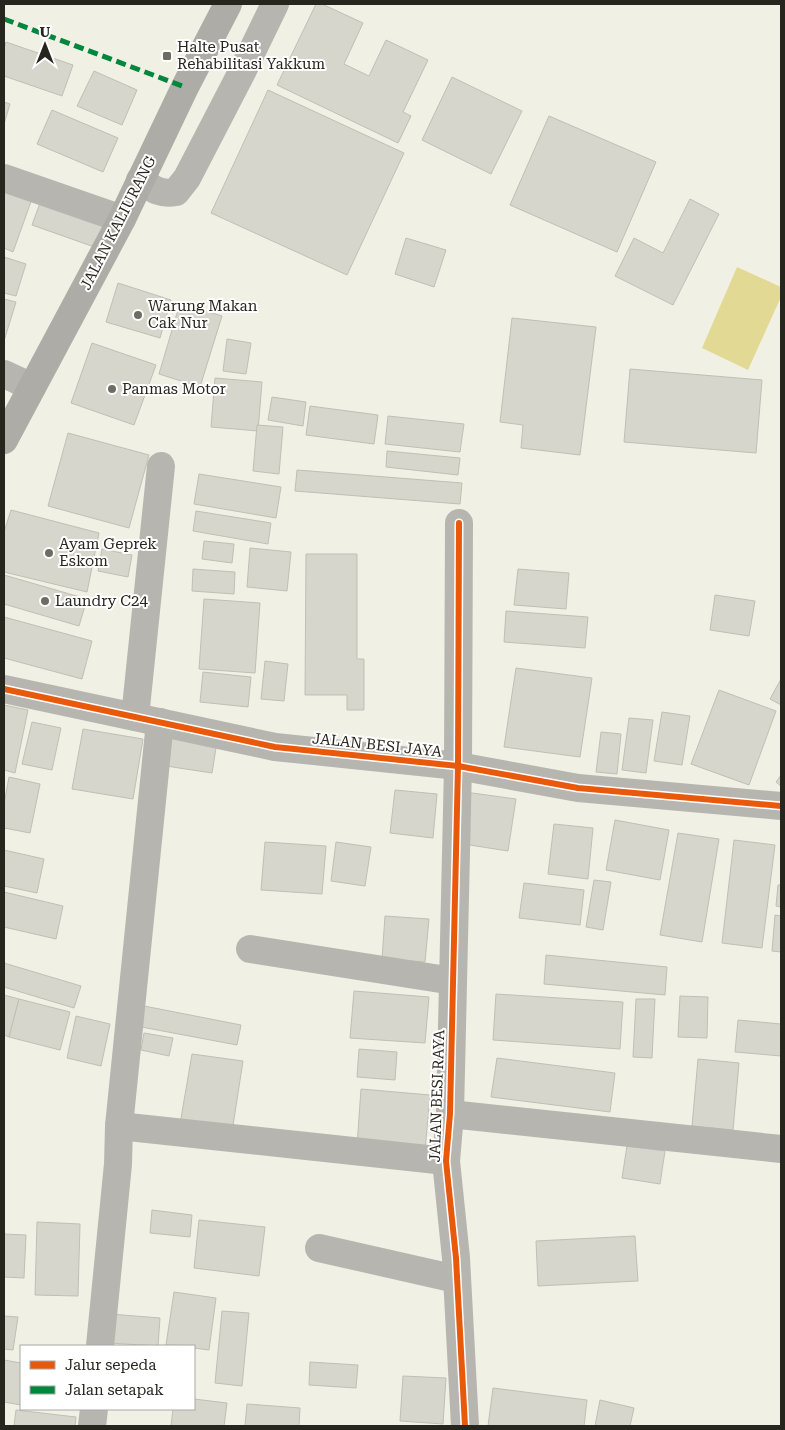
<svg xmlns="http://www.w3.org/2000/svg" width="785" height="1430" viewBox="0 0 785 1430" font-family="'Roboto Serif',serif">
<rect width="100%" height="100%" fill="#f1f0e4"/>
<polygon fill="#e2da94" points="737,267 781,287 781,297 748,370 702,348"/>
<g fill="#d7d6cc" stroke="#c0bfb5">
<polygon points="316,4 322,4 363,23 344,64 369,76 386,40 428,60 403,112 411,116 398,143 277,85"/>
<polygon points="6,42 73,65 62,96 4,76 4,48"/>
<polygon points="94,71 137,90 122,125 77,106"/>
<polygon points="452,77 522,111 491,174 422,140"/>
<polygon points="268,90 404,153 347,275 211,213"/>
<polygon points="4,102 10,104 4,124"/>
<polygon points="52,110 118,138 103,172 37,144"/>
<polygon points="549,116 656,162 617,252 510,205"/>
<polygon points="4,186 33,196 13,252 4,248"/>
<polygon points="690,199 719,214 673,305 615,276 634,238 663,253"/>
<polygon points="40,203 108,226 100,249 32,225"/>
<polygon points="406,238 446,250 434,287 395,274"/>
<polygon points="4,257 26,264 16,296 4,293"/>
<polygon points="118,283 171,300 160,338 106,322"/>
<polygon points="4,299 16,302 4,341"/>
<polygon points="180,303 222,316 200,387 159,374"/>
<polygon points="512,318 596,327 580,455 521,448 523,425 500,422"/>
<polygon points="227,339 251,343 246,374 223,371"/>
<polygon points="92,343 156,365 134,425 71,403"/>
<polygon points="630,369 762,380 756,453 624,442"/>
<polygon points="215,378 262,382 258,431 211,427"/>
<polygon points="272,397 306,402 303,426 268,420"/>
<polygon points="310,406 378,415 374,444 306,435"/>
<polygon points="388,416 464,424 460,452 385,444"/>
<polygon points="257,425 283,427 279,474 253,471"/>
<polygon points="68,433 149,455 129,528 48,506"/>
<polygon points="387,451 460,458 458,475 386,467"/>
<polygon points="297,470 462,483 460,504 295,491"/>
<polygon points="199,474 281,487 276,518 194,504"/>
<polygon points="11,510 99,533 87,592 4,572 4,532"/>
<polygon points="196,511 271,523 268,544 193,531"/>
<polygon points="204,541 234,544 232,563 202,559"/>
<polygon points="250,548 291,552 287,591 247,587"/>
<polygon points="102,549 132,555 128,577 98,571"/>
<polygon points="306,554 357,554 357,659 364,659 364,710 347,710 347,695 305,695"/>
<polygon points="193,569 235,572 234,594 192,591"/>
<polygon points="518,569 569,573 566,609 514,605"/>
<polygon points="4,575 87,599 79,626 4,604"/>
<polygon points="715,595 755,601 749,636 710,630"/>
<polygon points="204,599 260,603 255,673 199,669"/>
<polygon points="506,611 588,617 585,648 504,642"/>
<polygon points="4,617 92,641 82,679 4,658"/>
<polygon points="265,661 288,664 284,701 261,699"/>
<polygon points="516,668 592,678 580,757 504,747"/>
<polygon points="203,672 251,677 248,707 200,702"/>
<polygon points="781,679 781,705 770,699"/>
<polygon points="719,690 776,711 749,785 691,764"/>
<polygon points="4,705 28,710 15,773 4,770"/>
<polygon points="662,712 690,716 682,765 654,761"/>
<polygon points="629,718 653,720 646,773 622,770"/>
<polygon points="32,722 61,728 52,770 22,764"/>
<polygon points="83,729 143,739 133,799 72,789"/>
<polygon points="601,732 621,734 617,774 596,772"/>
<polygon points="170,736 217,742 212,773 166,766"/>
<polygon points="781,775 781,786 776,782"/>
<polygon points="9,777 40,784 30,833 4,828 4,804"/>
<polygon points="395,790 437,794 433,838 390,833"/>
<polygon points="465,792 516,799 508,851 457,843"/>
<polygon points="615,820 669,830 660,880 606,870"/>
<polygon points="554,824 593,828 588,879 548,874"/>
<polygon points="678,833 719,839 702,942 660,935"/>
<polygon points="734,840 775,845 762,948 722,943"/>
<polygon points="265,842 326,846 322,894 261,890"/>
<polygon points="336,842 371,847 365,886 331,881"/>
<polygon points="4,850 44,859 37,893 4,886"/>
<polygon points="594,880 611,882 603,930 586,927"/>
<polygon points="524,883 584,890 580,925 519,918"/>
<polygon points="778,885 781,885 781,907 776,906"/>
<polygon points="4,892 63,906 56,939 4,927"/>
<polygon points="775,915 781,916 781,952 772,951"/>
<polygon points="385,916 429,919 425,962 382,959"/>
<polygon points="546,955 667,967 665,995 544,984"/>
<polygon points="4,963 81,986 74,1008 4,987"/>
<polygon points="354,991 429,997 425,1043 350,1038"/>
<polygon points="496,994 623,1002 620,1049 493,1040"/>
<polygon points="4,995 19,999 9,1037 4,1035"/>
<polygon points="680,996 708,997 707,1038 678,1037"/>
<polygon points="19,999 70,1012 60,1050 9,1037"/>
<polygon points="636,999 655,999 652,1058 633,1057"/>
<polygon points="139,1005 241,1025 237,1045 136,1026"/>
<polygon points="76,1016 110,1024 101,1066 67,1058"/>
<polygon points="738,1020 781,1024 781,1056 735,1052"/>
<polygon points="144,1033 173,1038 169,1056 141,1050"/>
<polygon points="359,1049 397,1052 395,1080 357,1077"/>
<polygon points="192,1054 243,1061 232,1132 180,1124"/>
<polygon points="497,1058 615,1073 610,1112 491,1097"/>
<polygon points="698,1059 739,1063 733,1130 692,1126"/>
<polygon points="361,1089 430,1095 425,1151 357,1146"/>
<polygon points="627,1146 665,1151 660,1184 622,1178"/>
<polygon points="152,1210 192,1215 190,1237 150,1233"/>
<polygon points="199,1220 265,1227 259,1276 194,1268"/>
<polygon points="37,1222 80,1224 78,1296 35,1295"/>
<polygon points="4,1234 26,1235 24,1278 4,1277"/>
<polygon points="635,1236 638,1281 538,1286 536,1241"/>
<polygon points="174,1292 216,1298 209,1350 194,1348 194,1346 166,1345"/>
<polygon points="222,1311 249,1313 242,1386 215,1383"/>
<polygon points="110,1314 160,1318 158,1346 109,1343"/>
<polygon points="4,1316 18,1317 13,1350 4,1349"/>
<polygon points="4,1360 21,1363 21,1405 4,1402"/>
<polygon points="310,1362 358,1365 356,1388 309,1385"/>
<polygon points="403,1376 446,1378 443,1424 400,1421"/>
<polygon points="493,1388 587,1400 584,1426 488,1426"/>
<polygon points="194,1399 227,1403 224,1426 171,1426 173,1409 194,1409"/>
<polygon points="600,1400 634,1408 630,1426 595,1426"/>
<polygon points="247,1404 300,1408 299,1426 245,1426"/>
<polygon points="16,1410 76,1417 75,1426 14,1426"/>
</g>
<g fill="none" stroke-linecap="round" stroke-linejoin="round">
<g stroke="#b6b5b0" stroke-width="28">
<polyline points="4,178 122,219"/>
<path d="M140,180c13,9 20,15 36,12l11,-14 56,-108 32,-66"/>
<polyline points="4,374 32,387"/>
<polyline points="459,523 458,766 450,1114 446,1161 456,1258 465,1426"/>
<polyline points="4,689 275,747 458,766 578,788 781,806"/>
<polyline points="135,717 161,466"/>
<polyline points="250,949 453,981"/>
<polyline points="450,1114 781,1149"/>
<polyline points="119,1126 446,1161"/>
<polyline points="319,1248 456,1279"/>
<polyline points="100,1346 118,1164 119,1126 160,722"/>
<polyline points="92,1426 94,1409"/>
</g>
<polyline stroke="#adaca6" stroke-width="28" points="4,440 122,219 185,87 228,4"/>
<polyline stroke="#00873e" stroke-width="5" stroke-dasharray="10 5" stroke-linecap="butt" points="4,19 185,87"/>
<defs>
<g id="cycleway">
<polyline points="459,523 458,766 450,1114 446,1161 456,1258 465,1426"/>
<polyline points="4,689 275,747 458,766 578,788 781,806"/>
</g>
</defs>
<use href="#cycleway" stroke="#fff" stroke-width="9"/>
<use href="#cycleway" stroke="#e8590c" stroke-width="6"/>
</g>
<g fill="#6e6d63" stroke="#fff" stroke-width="2">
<rect x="162" y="51" width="10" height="10" rx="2.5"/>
<circle cx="138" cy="315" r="5"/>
<circle cx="112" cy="389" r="5"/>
<circle cx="49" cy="553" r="5"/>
<circle cx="45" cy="601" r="5"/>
</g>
<g text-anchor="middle" stroke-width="4" stroke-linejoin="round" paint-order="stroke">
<g font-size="15" fill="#27261e" stroke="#fff" text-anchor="start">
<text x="177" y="52">Halte Pusat<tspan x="177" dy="17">Rehabilitasi Yakkum</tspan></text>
<text x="148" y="311">Warung Makan<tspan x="148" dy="17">Cak Nur</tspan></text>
<text x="122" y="394">Panmas Motor</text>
<text x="59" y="549">Ayam Geprek<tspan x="59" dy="17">Eskom</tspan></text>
<text x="55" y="606">Laundry C24</text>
</g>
<g font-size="15" fill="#27261e" stroke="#fff">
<text transform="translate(118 223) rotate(-63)" y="5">JALAN KALIURANG</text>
<text transform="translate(377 745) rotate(6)" y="5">JALAN BESI JAYA</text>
<text transform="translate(437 1096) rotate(-88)" y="5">JALAN BESI RAYA</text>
</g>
</g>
<rect width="785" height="1430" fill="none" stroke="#27261e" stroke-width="10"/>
<rect x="20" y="1345" width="175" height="65" fill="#ffffff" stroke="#a9a8a5"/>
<rect x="30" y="1361" width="25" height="8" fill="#e8590c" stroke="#a9a8a5"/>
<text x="65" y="1370" font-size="15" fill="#27261e">Jalur sepeda</text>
<rect x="30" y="1386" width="25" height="8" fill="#00873e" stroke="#a9a8a5"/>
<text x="65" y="1395" font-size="15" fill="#27261e">Jalan setapak</text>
<g transform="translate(45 45)" stroke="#ffffff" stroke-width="4" paint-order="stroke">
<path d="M0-4L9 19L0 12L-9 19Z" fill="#27261e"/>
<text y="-8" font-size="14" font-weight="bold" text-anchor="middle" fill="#27261e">U</text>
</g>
</svg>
